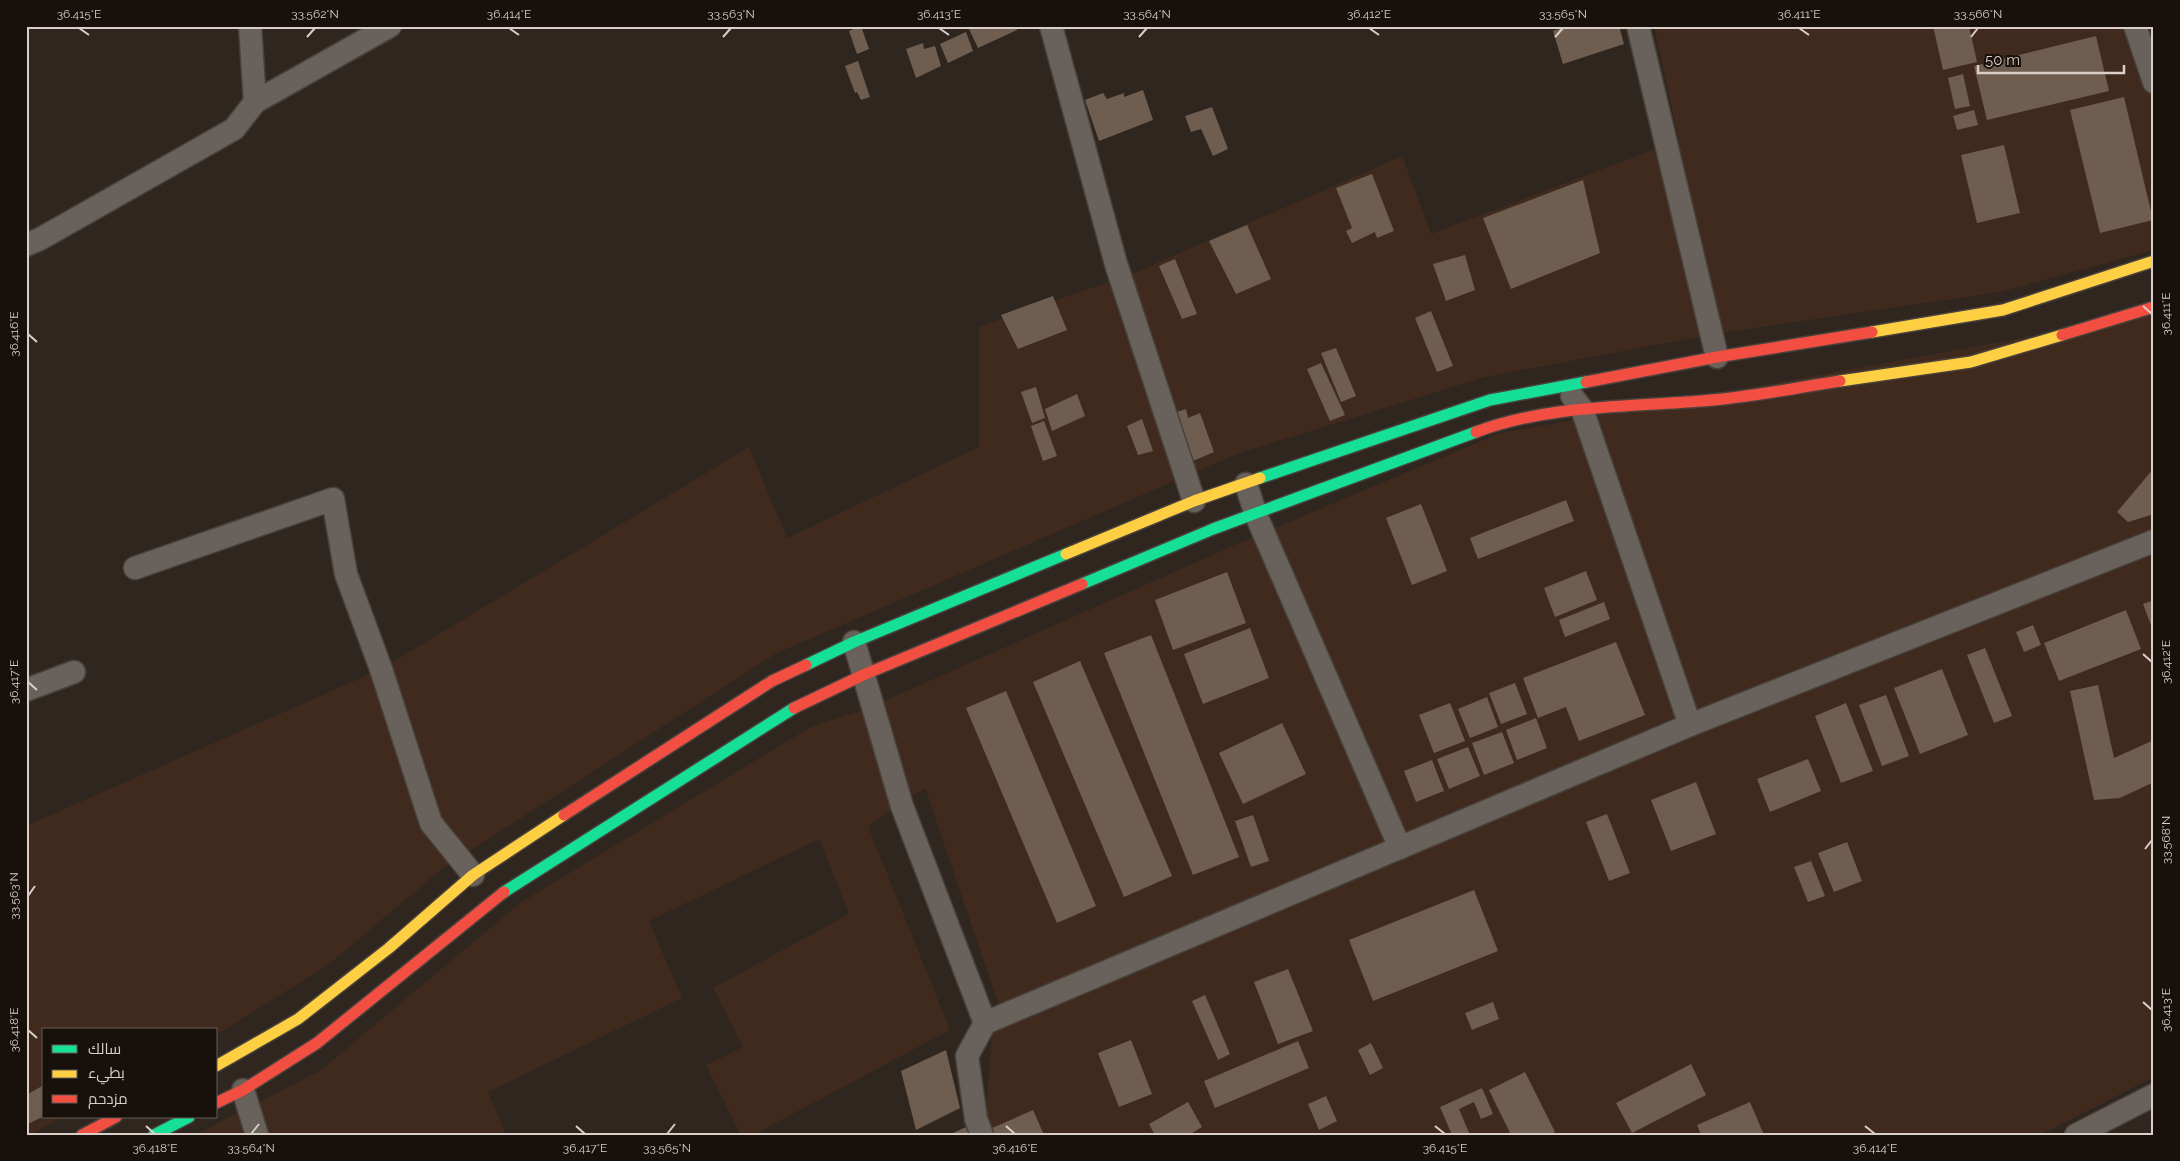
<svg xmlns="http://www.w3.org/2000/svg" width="2180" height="1161" viewBox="0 0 2180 1161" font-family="Raleway,Cairo,sans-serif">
<rect width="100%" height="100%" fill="#2f2620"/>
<g fill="#3f2a1d">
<polygon points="1654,26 2154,26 2154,250 2000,292 1714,334 1485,377 1237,454 775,654 442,869 328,965 216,1035 216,1030 44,1030 44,1117 63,1117 30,1135 26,1135 26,826 381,669 749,447 787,538 979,447 979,327 1134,273 1402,156 1431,234 1679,140"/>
<polygon points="2154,314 2154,1077 2040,1135 990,1135 985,1125 991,1043 998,1003 925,788 868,826 950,1030 753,1135 741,1135 706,1065 743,1047 713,988 849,914 819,839 649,921 682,998 488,1092 506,1135 195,1135 321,1070 520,903 814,725 864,710 1237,544 1500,433"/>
</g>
<g fill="#6f5e50">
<polygon points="861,26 869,49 857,54 849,31"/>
<polygon points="975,26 1015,26 1017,30 978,48 969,29"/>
<polygon points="1569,26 1619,26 1624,44 1563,64 1553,31"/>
<polygon points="1933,26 1969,26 1977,62 1943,70"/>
<polygon points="966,32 973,51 948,63 940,44"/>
<polygon points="2096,36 2109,91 1987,120 1974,66"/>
<polygon points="923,43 924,49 935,46 941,66 916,78 906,49"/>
<polygon points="858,61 870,97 861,100 857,92 855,93 845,66"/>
<polygon points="1963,74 1970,106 1955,109 1948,78"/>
<polygon points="1143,90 1153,120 1099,141 1085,100 1103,93 1107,99 1124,93 1124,97"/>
<polygon points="2124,97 2153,220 2100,233 2070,110"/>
<polygon points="1212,107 1228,149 1213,156 1201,129 1191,132 1185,116"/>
<polygon points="1974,110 1978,125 1957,130 1953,116"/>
<polygon points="2004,145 2020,213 1977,223 1961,155"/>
<polygon points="1372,174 1394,231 1377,238 1375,232 1352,243 1346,231 1352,228 1336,188"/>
<polygon points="1583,180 1600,253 1511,289 1483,218"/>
<polygon points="1247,225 1271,279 1236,294 1209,241"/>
<polygon points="1465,255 1475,290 1446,301 1433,264"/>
<polygon points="1175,259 1197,314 1182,319 1159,266"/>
<polygon points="1053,296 1067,330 1018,349 1001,315"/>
<polygon points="1431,311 1453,366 1437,372 1415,318"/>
<polygon points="1336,348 1356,396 1341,402 1321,353"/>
<polygon points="1321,363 1345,415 1330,421 1307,369"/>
<polygon points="1036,387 1045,418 1032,423 1021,392"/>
<polygon points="1077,394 1085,416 1052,431 1045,409"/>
<polygon points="1186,409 1188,418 1200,413 1214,452 1193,461 1174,413"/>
<polygon points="1142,419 1153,451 1138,455 1127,426"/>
<polygon points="1044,421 1057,456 1043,461 1031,426"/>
<polygon points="2154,468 2154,514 2128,522 2117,512"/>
<polygon points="1566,500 1574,521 1478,559 1470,538"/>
<polygon points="1421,504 1447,571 1412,585 1386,518"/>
<polygon points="1586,571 1597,600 1555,617 1544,588"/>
<polygon points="1227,572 1246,623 1173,650 1155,600"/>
<polygon points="2154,600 2154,633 2143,604"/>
<polygon points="1604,602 1610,619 1565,637 1559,620"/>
<polygon points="2126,610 2141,649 2059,681 2044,643"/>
<polygon points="2033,625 2041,645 2024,652 2016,632"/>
<polygon points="1250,628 1269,678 1203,704 1184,654"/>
<polygon points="1151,635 1239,857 1193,875 1104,653"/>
<polygon points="1616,642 1645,715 1579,741 1566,707 1538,718 1523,678"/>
<polygon points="1985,648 2012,716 1994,723 1967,655"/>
<polygon points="1080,661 1172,876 1124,897 1033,682"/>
<polygon points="1942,669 1968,735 1920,754 1894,688"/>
<polygon points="1515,683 1527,714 1501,724 1489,693"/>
<polygon points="2098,685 2114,758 2154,740 2154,782 2120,798 2094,800 2070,691"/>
<polygon points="1006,691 1096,906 1057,923 966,708"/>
<polygon points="1886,695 1909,756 1882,766 1859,705"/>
<polygon points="1487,697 1498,727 1470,738 1458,709"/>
<polygon points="1450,703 1465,741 1434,753 1419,715"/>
<polygon points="1846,703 1873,771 1841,783 1815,716"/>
<polygon points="1536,718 1547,748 1517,760 1506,730"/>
<polygon points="1282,723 1306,774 1243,804 1219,753"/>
<polygon points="1502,732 1514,763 1484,775 1472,743"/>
<polygon points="1468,747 1480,776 1449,789 1437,759"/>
<polygon points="1808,759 1821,791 1770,812 1757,779"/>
<polygon points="1432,760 1444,791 1416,802 1404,771"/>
<polygon points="1696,782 1716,834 1671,851 1651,800"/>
<polygon points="1607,814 1630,873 1609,881 1586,822"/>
<polygon points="1253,815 1269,861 1251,867 1235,821"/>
<polygon points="1847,842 1862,881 1834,892 1818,853"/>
<polygon points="1811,861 1825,896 1808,902 1794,867"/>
<polygon points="1474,890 1498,951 1373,1001 1349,940"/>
<polygon points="1288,969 1313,1031 1278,1044 1254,982"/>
<polygon points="1205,995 1230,1054 1218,1060 1192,1001"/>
<polygon points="1493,1002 1499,1019 1472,1030 1465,1013"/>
<polygon points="1131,1040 1152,1094 1119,1107 1098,1053"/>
<polygon points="1298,1041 1309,1068 1215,1108 1204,1081"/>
<polygon points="1371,1043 1383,1068 1370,1075 1358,1050"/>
<polygon points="946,1050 960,1108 916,1130 901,1071"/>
<polygon points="1691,1064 1706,1095 1632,1133 1616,1103"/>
<polygon points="1525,1072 1555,1132 1551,1135 1511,1135 1489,1090"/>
<polygon points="44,1085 44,1116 26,1125 26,1095"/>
<polygon points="1482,1088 1493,1114 1481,1119 1474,1102 1459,1109 1470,1135 1452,1135 1440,1107"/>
<polygon points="1326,1096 1337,1121 1319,1130 1308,1104"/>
<polygon points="1188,1102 1202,1127 1189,1135 1155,1135 1149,1124"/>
<polygon points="1750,1102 1764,1135 1701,1135 1697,1125"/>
<polygon points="1033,1110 1044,1135 992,1135 990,1129"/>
<polygon points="968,1126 972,1135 949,1135"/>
</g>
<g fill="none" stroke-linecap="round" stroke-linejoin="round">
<defs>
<g id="street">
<polyline points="1051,26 1116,264 1194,501"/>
<polyline points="1638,26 1717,357"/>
<polyline points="2135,26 2154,82"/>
<polyline points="255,102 390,26"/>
<polyline points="26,245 40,239 234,129 255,102 250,26"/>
<polyline points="1572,396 1582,409 1690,725"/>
<polyline points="1246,484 1256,515 1400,848"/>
<polyline points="135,568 333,499 346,574 381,669 431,823 473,875"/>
<polyline points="854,642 902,806 985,1023"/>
<polyline points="26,690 74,672"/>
<polyline points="243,1090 257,1135"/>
<polyline points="982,1135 976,1119 967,1056 985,1023 1690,725 2154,541"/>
<polyline points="2076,1135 2154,1095"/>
</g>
<g id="fast">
<polyline points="1260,478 1490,400 1586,382"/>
<polyline points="1082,584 1213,529 1476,432"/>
<polyline points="806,665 854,642 1066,554"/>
<polyline points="504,892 794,708"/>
<polyline points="154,1135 189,1117"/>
</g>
<g id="slow">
<polyline points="1872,332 2003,310 2154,261"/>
<polyline points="1840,381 1971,362 2062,335"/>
<polyline points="1066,554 1194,501 1260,478"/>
<polyline points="216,1066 298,1019 389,948 473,875 564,815"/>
</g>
<g id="jam">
<polyline points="2062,335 2154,307"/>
<polyline points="1586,382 1717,357 1872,332"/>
<path d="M1476,432c71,-27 151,-25 225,-31 47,-3 93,-13 139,-20"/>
<polyline points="794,708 863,675 1082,584"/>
<polyline points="564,815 772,681 806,665"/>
<polyline points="216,1103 243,1090 317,1043 504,892"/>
<polyline points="82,1135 116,1117"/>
</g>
</defs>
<use href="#street" stroke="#49423c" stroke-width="25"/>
<use href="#fast" stroke="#49423c" stroke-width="14"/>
<use href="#slow" stroke="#49423c" stroke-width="14"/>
<use href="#jam" stroke="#49423c" stroke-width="14"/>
<use href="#street" stroke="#68615c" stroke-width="22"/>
<use href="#fast" stroke="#16e098" stroke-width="11"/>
<use href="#slow" stroke="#ffcf43" stroke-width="11"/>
<use href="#jam" stroke="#f24e42" stroke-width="11"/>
</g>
<path fill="none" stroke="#d9cfc8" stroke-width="2" d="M79,28l10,7M509,28l10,7M939,28l10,7M1369,28l10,7M1799,28l10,7M307,37l8,-9M723,37l8,-9M1139,37l8,-9M1555,37l8,-9M1971,37l7,-9M2143,306l9,8M28,334l9,8M2143,654l9,8M28,682l9,8M2145,849l7,-9M28,896l7,-10M2143,1002l9,8M28,1030l9,8M146,1126l9,8M576,1126l9,8M1006,1126l9,8M1435,1126l10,8M1865,1126l10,8M251,1134l8,-10M667,1134l8,-10"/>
<rect width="2180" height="1161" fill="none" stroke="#17100b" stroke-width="55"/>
<rect x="42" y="1028" width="175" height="90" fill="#17100b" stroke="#655c57"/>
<rect x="52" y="1045" width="25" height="8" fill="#16e098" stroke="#655c57"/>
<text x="88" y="1054" font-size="15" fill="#d9cfc8">سالك</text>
<rect x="52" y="1070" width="25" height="8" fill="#ffcf43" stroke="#655c57"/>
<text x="88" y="1078" font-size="15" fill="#d9cfc8">بطيء</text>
<rect x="52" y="1095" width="25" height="8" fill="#f24e42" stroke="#655c57"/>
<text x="88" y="1104" font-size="15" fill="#d9cfc8">مزدحم</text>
<path d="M1978 65v8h146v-8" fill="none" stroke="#d9cfc8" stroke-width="2.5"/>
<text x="1985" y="65" font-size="15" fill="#d9cfc8" stroke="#17100b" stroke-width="4" paint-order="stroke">50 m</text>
<rect x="28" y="28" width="2124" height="1106" fill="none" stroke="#d9cfc8" stroke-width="2"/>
<g font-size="12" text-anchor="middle" fill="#d9cfc8">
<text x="79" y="18">36.415°E</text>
<text x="315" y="18">33.562°N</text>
<text x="509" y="18">36.414°E</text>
<text x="731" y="18">33.563°N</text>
<text x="939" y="18">36.413°E</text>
<text x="1147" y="18">33.564°N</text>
<text x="1369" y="18">36.412°E</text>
<text x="1563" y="18">33.565°N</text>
<text x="1799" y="18">36.411°E</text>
<text x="1978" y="18">33.566°N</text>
<text transform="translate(2166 314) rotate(-90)" y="4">36.411°E</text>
<text transform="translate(14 334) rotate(-90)" y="4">36.416°E</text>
<text transform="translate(2166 662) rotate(-90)" y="4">36.412°E</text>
<text transform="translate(14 682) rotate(-90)" y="4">36.417°E</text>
<text transform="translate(2166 840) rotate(-90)" y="4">33.568°N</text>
<text transform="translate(14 896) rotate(-90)" y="4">33.563°N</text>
<text transform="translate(2166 1010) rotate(-90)" y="4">36.413°E</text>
<text transform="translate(14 1030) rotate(-90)" y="4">36.418°E</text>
<text x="155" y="1152">36.418°E</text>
<text x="251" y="1152">33.564°N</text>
<text x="585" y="1152">36.417°E</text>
<text x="667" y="1152">33.565°N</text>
<text x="1015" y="1152">36.416°E</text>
<text x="1445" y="1152">36.415°E</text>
<text x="1875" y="1152">36.414°E</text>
</g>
</svg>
